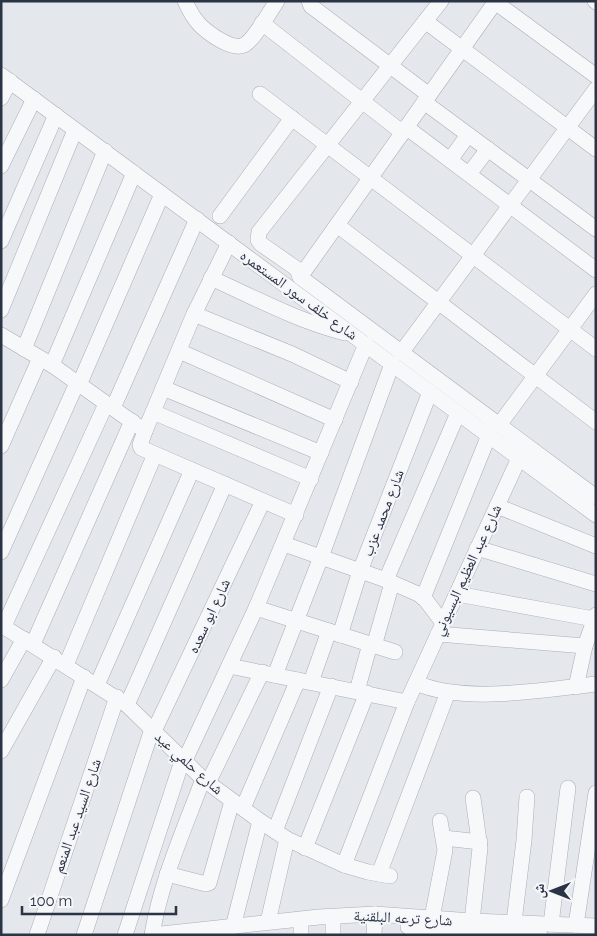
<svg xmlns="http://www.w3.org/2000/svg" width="597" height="936" viewBox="0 0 597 936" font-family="Raleway,'Noto Naskh Arabic',sans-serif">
<rect width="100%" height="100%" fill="#e4e7ec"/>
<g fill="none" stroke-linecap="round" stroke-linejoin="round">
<defs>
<g id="minor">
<path d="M185,1c4,9 8,17 15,24 8,8 32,26 44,20 9,-4 27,-35 33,-44"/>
<polyline points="309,1 311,6 429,95"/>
<polyline points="441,1 259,232 258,240 261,244 297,269 300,277 596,497"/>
<polyline points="595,1 596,2"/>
<polyline points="495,2 596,76"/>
<polyline points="425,21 596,149"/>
<polyline points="262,23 403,133"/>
<polyline points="1,75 596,515"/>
<polyline points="260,94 596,349"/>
<polyline points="1,98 10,81"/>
<polyline points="424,102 596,229"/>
<polyline points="406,127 596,270"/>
<polyline points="450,160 468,135"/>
<polyline points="1,166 34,99"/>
<polyline points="469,174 488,149"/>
<polyline points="220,216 292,118"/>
<polyline points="337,225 596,422"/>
<polyline points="1,241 56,115"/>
<polyline points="300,277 496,1"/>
<path d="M211,278c44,20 87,43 134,55"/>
<polyline points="1,310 75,130"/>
<polyline points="194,314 292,354 351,382"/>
<polyline points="1,335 52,365 145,431 140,445 141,448 296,515"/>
<polyline points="24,349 105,151"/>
<polyline points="179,351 335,420"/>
<polyline points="401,353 596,89"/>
<polyline points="52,365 134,173"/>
<polyline points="79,385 162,194"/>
<polyline points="163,388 321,453"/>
<polyline points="113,408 197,219"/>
<polyline points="153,412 311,479"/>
<polyline points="499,425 596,294"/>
<polyline points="145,431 194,314 229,243"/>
<polyline points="1,446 40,358"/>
<polyline points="497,506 596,546"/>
<polyline points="284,544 386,580 418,594 425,599 443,623"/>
<polyline points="477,548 596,584"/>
<polyline points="1,552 77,383"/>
<polyline points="386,580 458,413"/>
<polyline points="457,594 594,619"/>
<polyline points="423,598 489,435"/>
<polyline points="256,608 395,652"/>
<polyline points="1,625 127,705 203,779 260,821 287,839 344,865 368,872 390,876"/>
<polyline points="4,626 106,404"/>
<polyline points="438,634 585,646"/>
<polyline points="340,635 360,571 430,392"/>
<polyline points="33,644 132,421"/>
<polyline points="374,646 392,583"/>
<polyline points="66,665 155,454"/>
<polyline points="229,666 407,702"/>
<polyline points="275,675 321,557 392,364"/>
<polyline points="1,680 24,639"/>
<polyline points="311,682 329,631"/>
<path d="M416,683c50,21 126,7 180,1"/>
<polyline points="97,685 192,470"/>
<polyline points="576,687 585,646 596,615"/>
<polyline points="357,691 370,644"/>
<polyline points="127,705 225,484"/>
<polyline points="154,731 263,501"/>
<polyline points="1,751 54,657"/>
<polyline points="185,760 256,608 366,344"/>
<polyline points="208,783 262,672"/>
<polyline points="243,808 298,680"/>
<polyline points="275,831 331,686"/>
<polyline points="444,838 480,842"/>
<polyline points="305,848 367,693"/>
<polyline points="344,865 407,702 519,458"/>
<polyline points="167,874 206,884 209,883 232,801"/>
<polyline points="379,874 448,692"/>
<polyline points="1,900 84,677"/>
<polyline points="432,918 445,850 440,821"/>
<polyline points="472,921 480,848 473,798"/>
<polyline points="268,922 287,839"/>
<polyline points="514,922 524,840 527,797"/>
<polyline points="551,924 568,788"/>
<polyline points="576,925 596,793"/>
<polyline points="233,927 260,821"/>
<polyline points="408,927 453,931 540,935"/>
<polyline points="37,935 117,697"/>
<polyline points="84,935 152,729"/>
<polyline points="125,935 183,758"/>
<polyline points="152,935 319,917 375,914 472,921 596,926"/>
<path d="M152,935c9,-55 32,-105 51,-156"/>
<polyline points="301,935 301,927"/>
<polyline points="333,935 333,924"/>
<polyline points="374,935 375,914"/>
</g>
</defs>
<use href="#minor" stroke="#a9aeb7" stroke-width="16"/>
<use href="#minor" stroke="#f7f8fa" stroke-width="15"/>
</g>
<g text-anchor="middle" stroke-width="4" stroke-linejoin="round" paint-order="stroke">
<g font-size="15" fill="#2b3445" stroke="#f4f6f9">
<text transform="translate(299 295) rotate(36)" y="5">شارع خلف سور المستعمره</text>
<text transform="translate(383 513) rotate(-69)" y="5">شارع محمد عزب</text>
<text transform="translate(467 570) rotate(-65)" y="5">شارع عبد العظيم البسيوني</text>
<text transform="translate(209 616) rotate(-65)" y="5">شارع ابو سعده</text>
<text transform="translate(189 763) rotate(42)" y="5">شارع حلمي عيد</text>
<text transform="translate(77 816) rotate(-71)" y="5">شارع السيد عبد المنعم</text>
<text transform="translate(403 918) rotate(3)" y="5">شارع ترعه البلقنية</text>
</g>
</g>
<rect width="597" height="936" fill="none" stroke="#2b3445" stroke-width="5"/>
<g transform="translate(552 891) rotate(270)" stroke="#f4f6f9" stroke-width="4" paint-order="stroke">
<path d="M0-4L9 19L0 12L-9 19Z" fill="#2b3445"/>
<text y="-8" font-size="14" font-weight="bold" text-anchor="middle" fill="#2b3445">ش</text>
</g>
<path d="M22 906v8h154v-8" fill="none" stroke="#2b3445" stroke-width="2.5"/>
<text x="30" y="906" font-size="15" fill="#2b3445" stroke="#f4f6f9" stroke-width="4" paint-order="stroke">100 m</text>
</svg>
